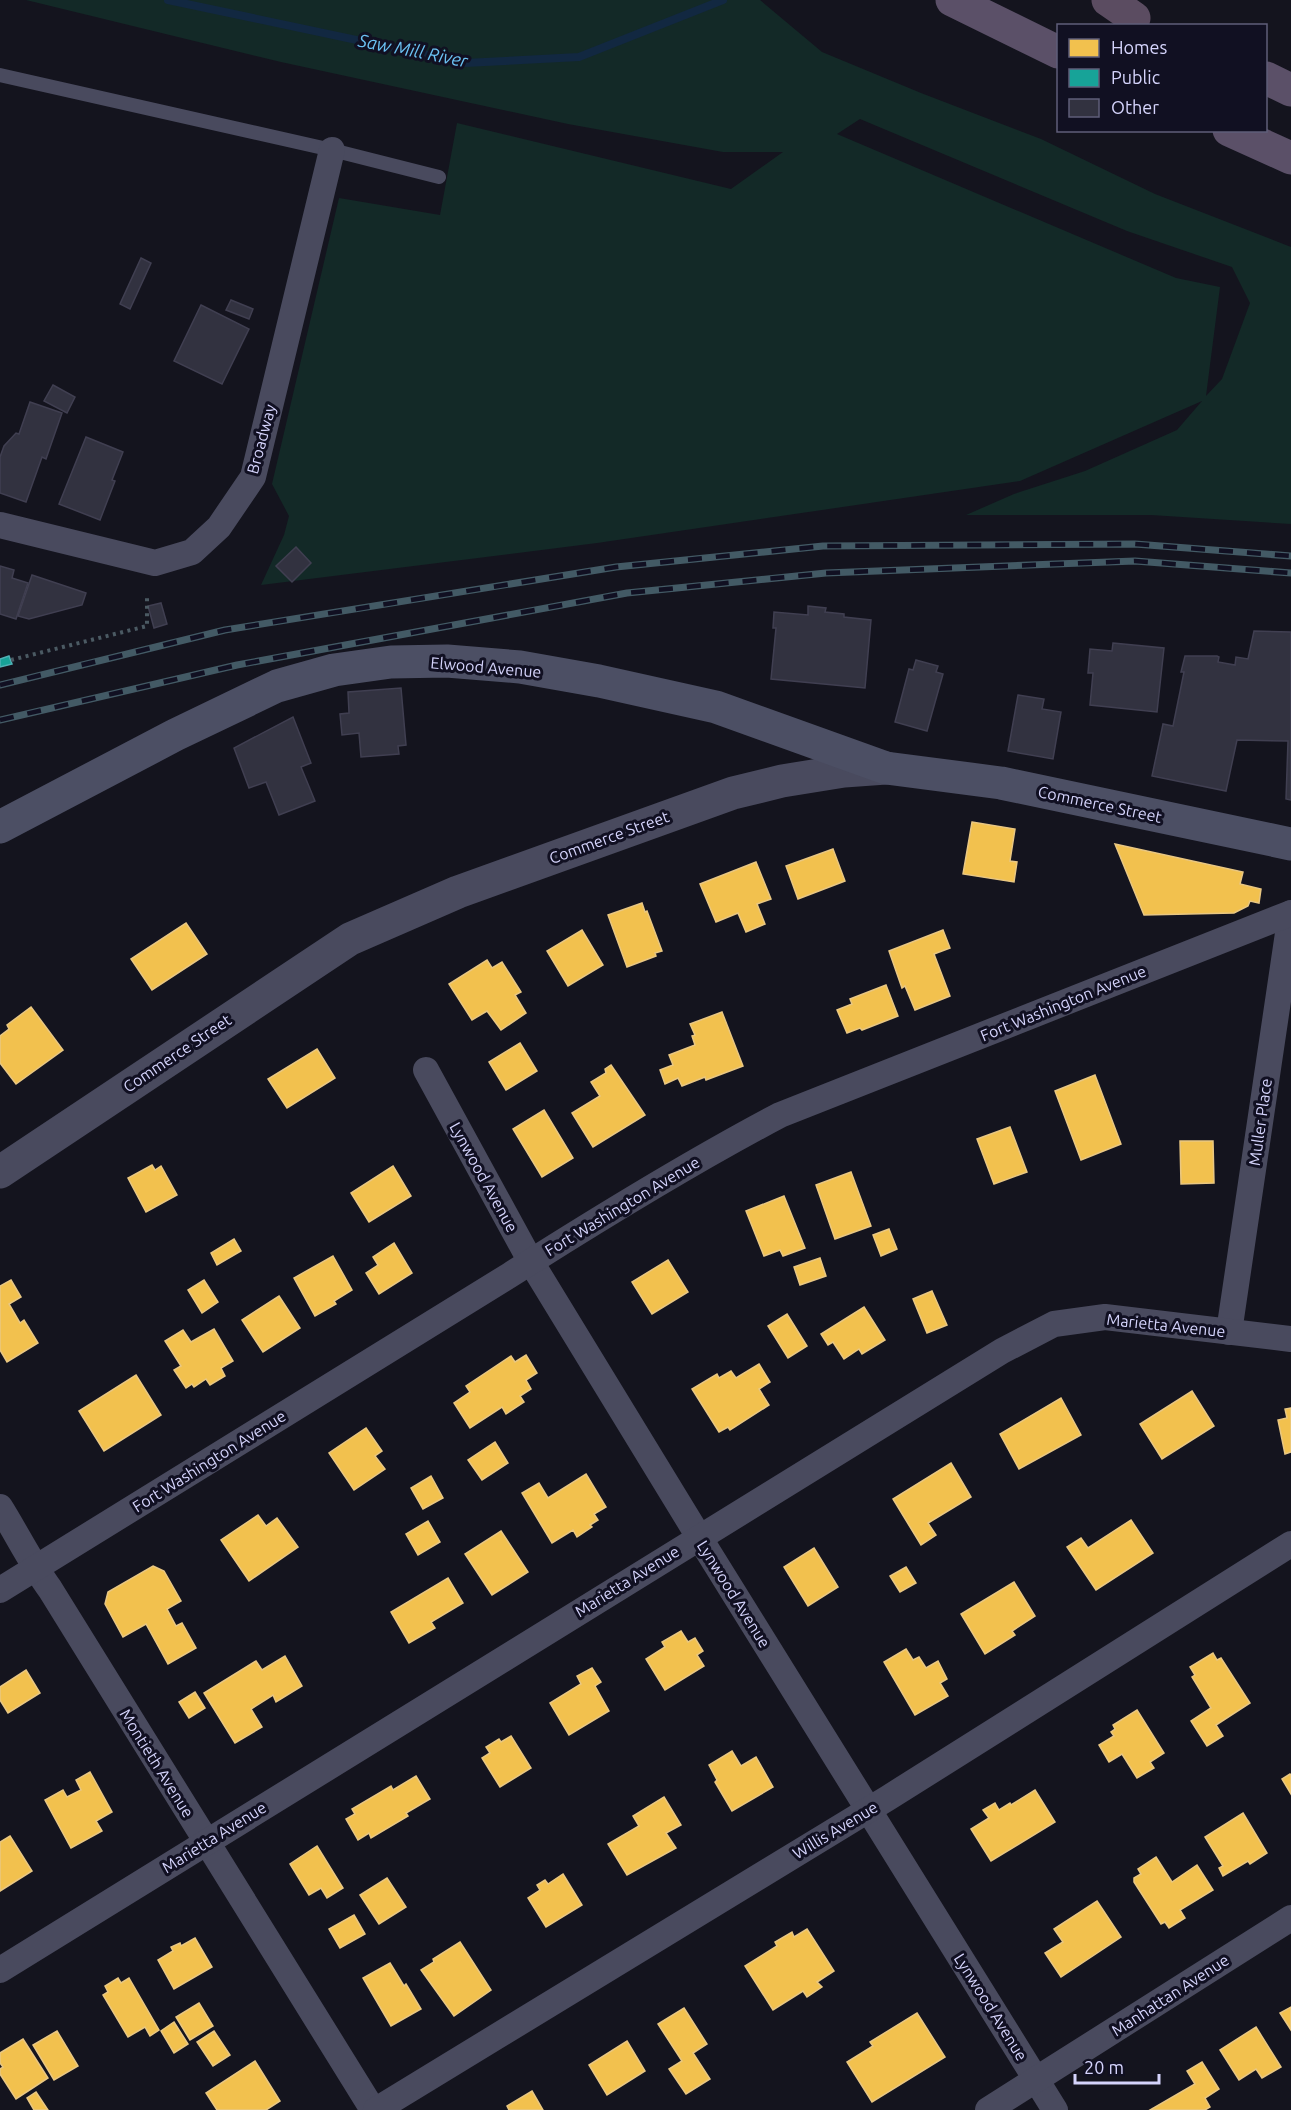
<svg xmlns="http://www.w3.org/2000/svg" width="1291" height="2110" viewBox="0 0 1291 2110" font-family="Ubuntu,sans-serif">
<rect width="100%" height="100%" fill="#14141e"/>
<path fill="#132927" fill-rule="evenodd" d="M26,0h734l62,52 99,41 120,46 114,55 136,53v277l-140,-9h-185l48,-21 71,-23 92,-41 25,-29 -182,80 -423,62 -336,42 23,-50 5,-19 -17,-32 67,-286 101,17 17,-92 274,66 52,-37h-60l-155,-28 -287,-62zM860,119l267,112 105,36 18,36 -28,76 -16,17 14,-109 -44,-9 -339,-144z"/>
<g fill="#f2c14e" stroke="#e9c782" stroke-width="1.5">
<polygon points="972,822 1015,829 1010,861 1017,862 1014,882 963,874"/>
<polygon points="1115,844 1243,872 1240,884 1261,889 1259,903 1250,901 1248,906 1234,913 1144,915"/>
<polygon points="833,849 845,881 798,899 786,866"/>
<polygon points="756,862 771,899 757,904 765,924 746,932 738,913 716,922 700,884"/>
<polygon points="642,903 645,912 647,911 662,951 655,953 656,956 627,967 608,915"/>
<polygon points="186,923 207,954 152,990 131,959"/>
<polygon points="582,930 603,965 568,986 547,951"/>
<polygon points="943,930 950,948 934,954 950,996 915,1010 905,986 902,988 889,951"/>
<polygon points="487,960 492,968 502,962 521,992 515,995 526,1013 501,1030 487,1011 472,1020 449,984"/>
<polygon points="886,985 898,1016 862,1030 860,1028 847,1033 837,1010 852,1004 850,999"/>
<polygon points="31,1007 63,1050 16,1084 0,1063 0,1036 9,1029 7,1025"/>
<polygon points="722,1012 743,1066 706,1080 705,1077 682,1086 678,1078 665,1084 660,1070 673,1065 669,1055 695,1045 692,1036 695,1035 690,1024"/>
<polygon points="520,1043 537,1071 506,1090 489,1062"/>
<polygon points="317,1049 335,1078 287,1108 268,1079"/>
<polygon points="611,1065 645,1115 593,1147 572,1113 600,1096 591,1082 606,1073 605,1069"/>
<polygon points="1095,1075 1121,1144 1081,1160 1055,1091"/>
<polygon points="544,1110 573,1158 542,1177 513,1129"/>
<polygon points="1010,1127 1027,1172 994,1184 977,1139"/>
<polygon points="1180,1141 1213,1141 1214,1183 1181,1184"/>
<polygon points="152,1165 155,1170 161,1166 177,1195 146,1212 128,1178"/>
<polygon points="393,1166 411,1196 369,1222 351,1193"/>
<polygon points="851,1172 871,1226 835,1239 816,1185"/>
<polygon points="784,1196 805,1248 783,1256 780,1250 764,1256 746,1211"/>
<polygon points="889,1229 897,1249 881,1256 873,1235"/>
<polygon points="234,1239 241,1251 217,1265 211,1253"/>
<polygon points="394,1243 412,1273 379,1294 366,1273 378,1265 373,1257"/>
<polygon points="333,1256 352,1290 334,1301 336,1304 315,1316 294,1278"/>
<polygon points="820,1258 826,1276 800,1285 794,1267"/>
<polygon points="668,1260 688,1292 652,1314 632,1282"/>
<polygon points="11,1280 21,1297 9,1304 20,1323 24,1320 38,1343 7,1362 0,1350 0,1286"/>
<polygon points="204,1280 218,1302 202,1313 188,1290"/>
<polygon points="932,1291 947,1325 927,1333 913,1299"/>
<polygon points="279,1296 300,1328 263,1352 242,1320"/>
<polygon points="864,1307 885,1340 862,1354 859,1349 844,1359 833,1342 828,1345 821,1334"/>
<polygon points="787,1314 807,1346 788,1358 768,1326"/>
<polygon points="214,1329 233,1361 221,1368 225,1376 210,1385 206,1379 194,1387 192,1384 186,1388 174,1370 181,1366 165,1341 183,1330 191,1342"/>
<polygon points="526,1355 537,1373 526,1380 531,1389 520,1396 524,1402 506,1414 502,1407 470,1428 454,1403 470,1392 466,1386 511,1356 515,1362"/>
<polygon points="759,1364 770,1382 759,1389 769,1405 730,1430 728,1427 719,1432 692,1389 717,1374 719,1378 731,1371 736,1378"/>
<polygon points="136,1375 161,1415 104,1451 79,1411"/>
<polygon points="1192,1391 1214,1426 1162,1459 1140,1424"/>
<polygon points="1061,1398 1081,1435 1019,1469 1000,1434"/>
<polygon points="1291,1408 1291,1452 1285,1454 1278,1420 1287,1418 1285,1409"/>
<polygon points="366,1428 382,1451 375,1456 385,1469 354,1490 329,1453"/>
<polygon points="495,1442 508,1463 482,1480 468,1460"/>
<polygon points="951,1463 971,1497 928,1523 936,1535 921,1545 893,1499"/>
<polygon points="586,1474 606,1507 594,1514 598,1520 590,1525 592,1527 577,1537 573,1530 552,1543 522,1493 539,1483 548,1498"/>
<polygon points="431,1476 443,1498 423,1509 411,1488"/>
<polygon points="258,1515 266,1526 277,1518 298,1547 249,1581 221,1540"/>
<polygon points="1131,1520 1153,1553 1096,1590 1067,1547 1081,1538 1088,1548"/>
<polygon points="428,1521 440,1542 418,1555 406,1534"/>
<polygon points="501,1531 528,1572 492,1595 465,1554"/>
<polygon points="814,1548 838,1587 808,1606 784,1567"/>
<polygon points="153,1566 164,1571 181,1601 167,1609 176,1626 182,1623 196,1648 168,1664 146,1624 123,1637 105,1604 108,1592"/>
<polygon points="906,1567 916,1583 900,1592 890,1576"/>
<polygon points="448,1578 463,1603 431,1622 435,1628 409,1643 391,1612"/>
<polygon points="1014,1582 1035,1616 1012,1631 1015,1635 985,1654 961,1614"/>
<polygon points="681,1631 688,1642 695,1638 703,1651 697,1655 704,1666 665,1690 646,1659 665,1647 662,1642"/>
<polygon points="906,1649 913,1660 919,1657 926,1668 938,1661 947,1679 940,1683 948,1696 915,1715 884,1662"/>
<polygon points="1213,1653 1217,1660 1221,1658 1250,1703 1216,1725 1223,1736 1207,1746 1191,1721 1211,1708 1192,1677 1195,1675 1190,1667"/>
<polygon points="285,1656 302,1686 276,1702 273,1695 251,1709 262,1727 235,1743 204,1693 256,1661 262,1670"/>
<polygon points="592,1668 601,1682 595,1686 609,1711 569,1735 550,1703 581,1684 577,1676"/>
<polygon points="26,1670 40,1693 8,1713 0,1700 0,1687"/>
<polygon points="195,1692 205,1708 189,1718 179,1702"/>
<polygon points="1137,1710 1164,1753 1150,1762 1154,1768 1137,1778 1122,1754 1109,1762 1099,1745 1114,1736 1111,1732 1115,1729 1113,1725"/>
<polygon points="511,1736 531,1768 500,1787 482,1758 490,1753 486,1747 499,1739 501,1742"/>
<polygon points="732,1751 741,1766 756,1757 773,1787 732,1811 715,1782 717,1780 709,1765"/>
<polygon points="90,1772 112,1812 96,1821 102,1831 71,1848 45,1800 63,1790 67,1797 81,1790 76,1780"/>
<polygon points="1290,1774 1291,1775 1291,1794 1282,1779"/>
<polygon points="416,1776 430,1799 406,1813 408,1816 371,1838 369,1833 358,1840 346,1819 355,1814 352,1809 391,1786 393,1790"/>
<polygon points="1035,1790 1055,1822 991,1861 971,1829 989,1818 983,1810 995,1803 999,1810 1010,1803 1011,1805"/>
<polygon points="664,1797 681,1825 666,1833 676,1848 627,1875 608,1844 639,1826 633,1816"/>
<polygon points="1243,1813 1267,1853 1250,1864 1248,1861 1223,1876 1219,1868 1223,1866 1205,1837"/>
<polygon points="10,1836 32,1871 0,1891 0,1842"/>
<polygon points="317,1846 343,1888 327,1898 321,1888 309,1895 290,1864"/>
<polygon points="1156,1857 1172,1882 1197,1865 1213,1890 1180,1910 1185,1918 1169,1928 1165,1922 1161,1924 1134,1882 1134,1878 1141,1874 1138,1869"/>
<polygon points="563,1874 582,1905 546,1927 528,1898 540,1890 537,1885 545,1880 548,1884"/>
<polygon points="387,1878 406,1907 379,1924 360,1895"/>
<polygon points="1097,1901 1121,1937 1061,1977 1045,1953 1063,1942 1054,1929"/>
<polygon points="354,1915 365,1934 340,1948 329,1929"/>
<polygon points="807,1929 834,1971 817,1982 822,1987 807,1997 803,1991 773,2010 745,1966 777,1946 775,1942 792,1932 794,1937"/>
<polygon points="195,1938 212,1967 174,1989 158,1960 173,1951 171,1947 180,1943 181,1946"/>
<polygon points="460,1942 491,1990 454,2016 421,1970 434,1962 433,1959"/>
<polygon points="390,1963 404,1986 406,1984 421,2009 391,2026 363,1978"/>
<polygon points="118,1978 121,1983 129,1978 159,2030 150,2036 145,2027 128,2037 103,1995 108,1992 105,1986"/>
<polygon points="199,2003 213,2026 190,2040 176,2017"/>
<polygon points="1291,2007 1291,2030 1280,2013"/>
<polygon points="684,2008 707,2044 693,2053 710,2079 686,2094 669,2069 682,2061 658,2024"/>
<polygon points="917,2013 945,2057 872,2102 847,2062 873,2046 870,2042"/>
<polygon points="174,2022 188,2044 174,2053 161,2031"/>
<polygon points="1256,2027 1281,2067 1262,2078 1256,2069 1239,2080 1220,2050"/>
<polygon points="57,2031 78,2066 54,2080 33,2045"/>
<polygon points="214,2031 230,2055 213,2066 197,2042"/>
<polygon points="23,2039 48,2078 16,2099 0,2074 0,2069 3,2067 0,2063 0,2053"/>
<polygon points="627,2041 645,2071 607,2095 589,2065"/>
<polygon points="255,2061 280,2101 266,2110 217,2110 206,2093"/>
<polygon points="1202,2062 1219,2089 1205,2098 1210,2107 1205,2110 1150,2110 1195,2084 1187,2071"/>
<polygon points="532,2091 543,2110 509,2110 507,2106"/>
<polygon points="36,2092 48,2110 34,2110 27,2098"/>
</g>
<polygon fill="#17a398" stroke="#50b2b6" stroke-width="1.5" points="9,656 12,664 0,667 0,659"/>
<g fill="none" stroke-linecap="round" stroke-linejoin="round">
<polyline stroke="#122841" stroke-width="8" points="168,0 465,63 579,57 723,0"/>
</g>
<g fill="#323240" stroke="#403f51" stroke-width="1.5">
<polygon points="141,258 151,263 130,309 120,304"/>
<polygon points="231,300 253,309 249,319 226,310"/>
<polygon points="201,305 249,329 222,384 174,361"/>
<polygon points="53,385 75,397 67,413 44,401"/>
<polygon points="30,402 62,413 46,459 42,457 26,502 0,493 0,457 4,446 16,433 19,434"/>
<polygon points="86,437 123,452 112,480 115,481 100,520 59,504"/>
<polygon points="296,547 311,563 292,582 276,566"/>
<polygon points="0,566 14,570 12,578 28,583 16,619 0,614"/>
<polygon points="32,575 86,593 82,605 29,619 18,616"/>
<polygon points="161,603 167,624 154,628 148,606"/>
<polygon points="808,606 826,608 825,612 844,614 844,617 871,620 865,688 771,679 776,628 773,628 774,612 808,615"/>
<polygon points="1254,631 1291,632 1291,800 1286,799 1288,741 1237,740 1226,791 1152,776 1163,724 1173,726 1184,672 1181,672 1185,656 1217,656 1219,657 1218,662 1235,665 1236,657 1248,659"/>
<polygon points="1113,643 1164,648 1157,712 1090,705 1093,673 1088,673 1090,649 1112,651"/>
<polygon points="916,660 938,666 936,672 943,674 927,731 895,722 909,669 913,670"/>
<polygon points="401,688 406,745 398,746 399,754 361,757 359,733 342,735 340,714 349,713 348,692"/>
<polygon points="1018,695 1044,699 1042,709 1061,712 1053,759 1008,751"/>
<polygon points="293,717 311,763 301,767 315,801 279,815 266,782 249,788 234,748"/>
</g>
<g fill="none" stroke-linecap="round" stroke-linejoin="round">
<polyline stroke="#4b5a63" stroke-width="4" stroke-dasharray="3 4.5" stroke-linecap="butt" points="11,660 147,626 147,598"/>
<polyline stroke="#494a5e" stroke-width="14" points="0,75 332,150 439,177"/>
<g stroke="#494a5e" stroke-width="26">
<polyline points="0,525 155,563 192,552 219,527 253,477 332,150"/>
<polyline points="426,1070 531,1262 699,1537 1055,2110"/>
<polyline points="1229,1332 1291,913"/>
<path d="M0,1507c17,27 31,56 50,82l323,521"/>
<path d="M0,1590l510,-315c88,-56 177,-111 270,-160l511,-202"/>
<polyline points="0,1970 1002,1351 1054,1324 1105,1317 1291,1339"/>
<polyline points="376,2110 888,1798 1291,1544"/>
<polyline points="988,2110 1291,1918"/>
</g>
<polyline stroke="#494a5e" stroke-width="33" points="0,1172 350,939 458,892 733,793 782,781 844,771 886,768"/>
<polyline stroke="#4c4f64" stroke-width="33" points="0,827 175,735 277,686 334,670 391,662 447,661 520,667 599,681 716,707 886,768 1001,783 1291,844"/>
<g stroke="#5b5068" stroke-width="33">
<polyline points="952,0 1058,52"/>
<polyline points="1266,78 1291,90"/>
<polyline points="1229,130 1291,158"/>
</g>
<polyline stroke="#5b4c61" stroke-width="33" points="1108,0 1134,18"/>
<defs>
<g id="rail">
<polyline points="0,685 225,630 616,567 823,546 1135,544 1291,556"/>
<polyline points="0,720 237,665 627,593 826,573 1135,561 1291,573"/>
</g>
</defs>
<use href="#rail" stroke="#435a65" stroke-width="7"/>
<use href="#rail" stroke="#111022" stroke-width="4.5" stroke-dasharray="14" stroke-linecap="butt"/>
</g>
<g text-anchor="middle" stroke-width="6" stroke-linejoin="round" paint-order="stroke">
<g font-size="16" fill="#d5d4fc" stroke="#111022">
<text transform="translate(261 439) rotate(-75)" y="6">Broadway</text>
<text transform="translate(486 667) rotate(5)" y="6">Elwood Avenue</text>
<text transform="translate(1100 804) rotate(12)" y="6">Commerce Street</text>
<text transform="translate(609 837) rotate(-20)" y="6">Commerce Street</text>
<text transform="translate(1063 1003) rotate(-22)" y="6">Fort Washington Avenue</text>
<text transform="translate(177 1053) rotate(-34)" y="6">Commerce Street</text>
<text transform="translate(1260 1122) rotate(-82)" y="6">Muller Place</text>
<text transform="translate(484 1177) rotate(61)" y="6">Lynwood Avenue</text>
<text transform="translate(622 1206) rotate(-31)" y="6">Fort Washington Avenue</text>
<text transform="translate(1166 1325) rotate(6)" y="6">Marietta Avenue</text>
<text transform="translate(209 1461) rotate(-32)" y="6">Fort Washington Avenue</text>
<text transform="translate(627 1581) rotate(-32)" y="6">Marietta Avenue</text>
<text transform="translate(734 1594) rotate(58)" y="6">Lynwood Avenue</text>
<text transform="translate(157 1763) rotate(58)" y="6">Montieth Avenue</text>
<text transform="translate(835 1830) rotate(-31)" y="6">Willis Avenue</text>
<text transform="translate(214 1837) rotate(-32)" y="6">Marietta Avenue</text>
<text transform="translate(1170 1995) rotate(-33)" y="6">Manhattan Avenue</text>
<text transform="translate(991 2007) rotate(58)" y="6">Lynwood Avenue</text>
</g>
<g font-size="18" font-style="italic" fill="#6bc2f3" stroke="#111022">
<text transform="translate(413 51) rotate(11)" y="6">Saw Mill River</text>
</g>
</g>
<rect x="1057" y="24" width="210" height="108" fill="#111022" stroke="#5f5e79" stroke-width="1.5"/>
<rect x="1069" y="39" width="30" height="18" fill="#f2c14e" stroke="#5f5e79" stroke-width="1.5"/>
<text x="1111" y="54" font-size="18" fill="#d5d4fc">Homes</text>
<rect x="1069" y="69" width="30" height="18" fill="#17a398" stroke="#5f5e79" stroke-width="1.5"/>
<text x="1111" y="84" font-size="18" fill="#d5d4fc">Public</text>
<rect x="1069" y="99" width="30" height="18" fill="#323240" stroke="#5f5e79" stroke-width="1.5"/>
<text x="1111" y="114" font-size="18" fill="#d5d4fc">Other</text>
<path d="M1075 2074v9h84v-9" fill="none" stroke="#d5d4fc" stroke-width="3"/>
<text x="1084" y="2074" font-size="18" fill="#d5d4fc" stroke="#111022" stroke-width="4.5" paint-order="stroke">20 m</text>
</svg>
